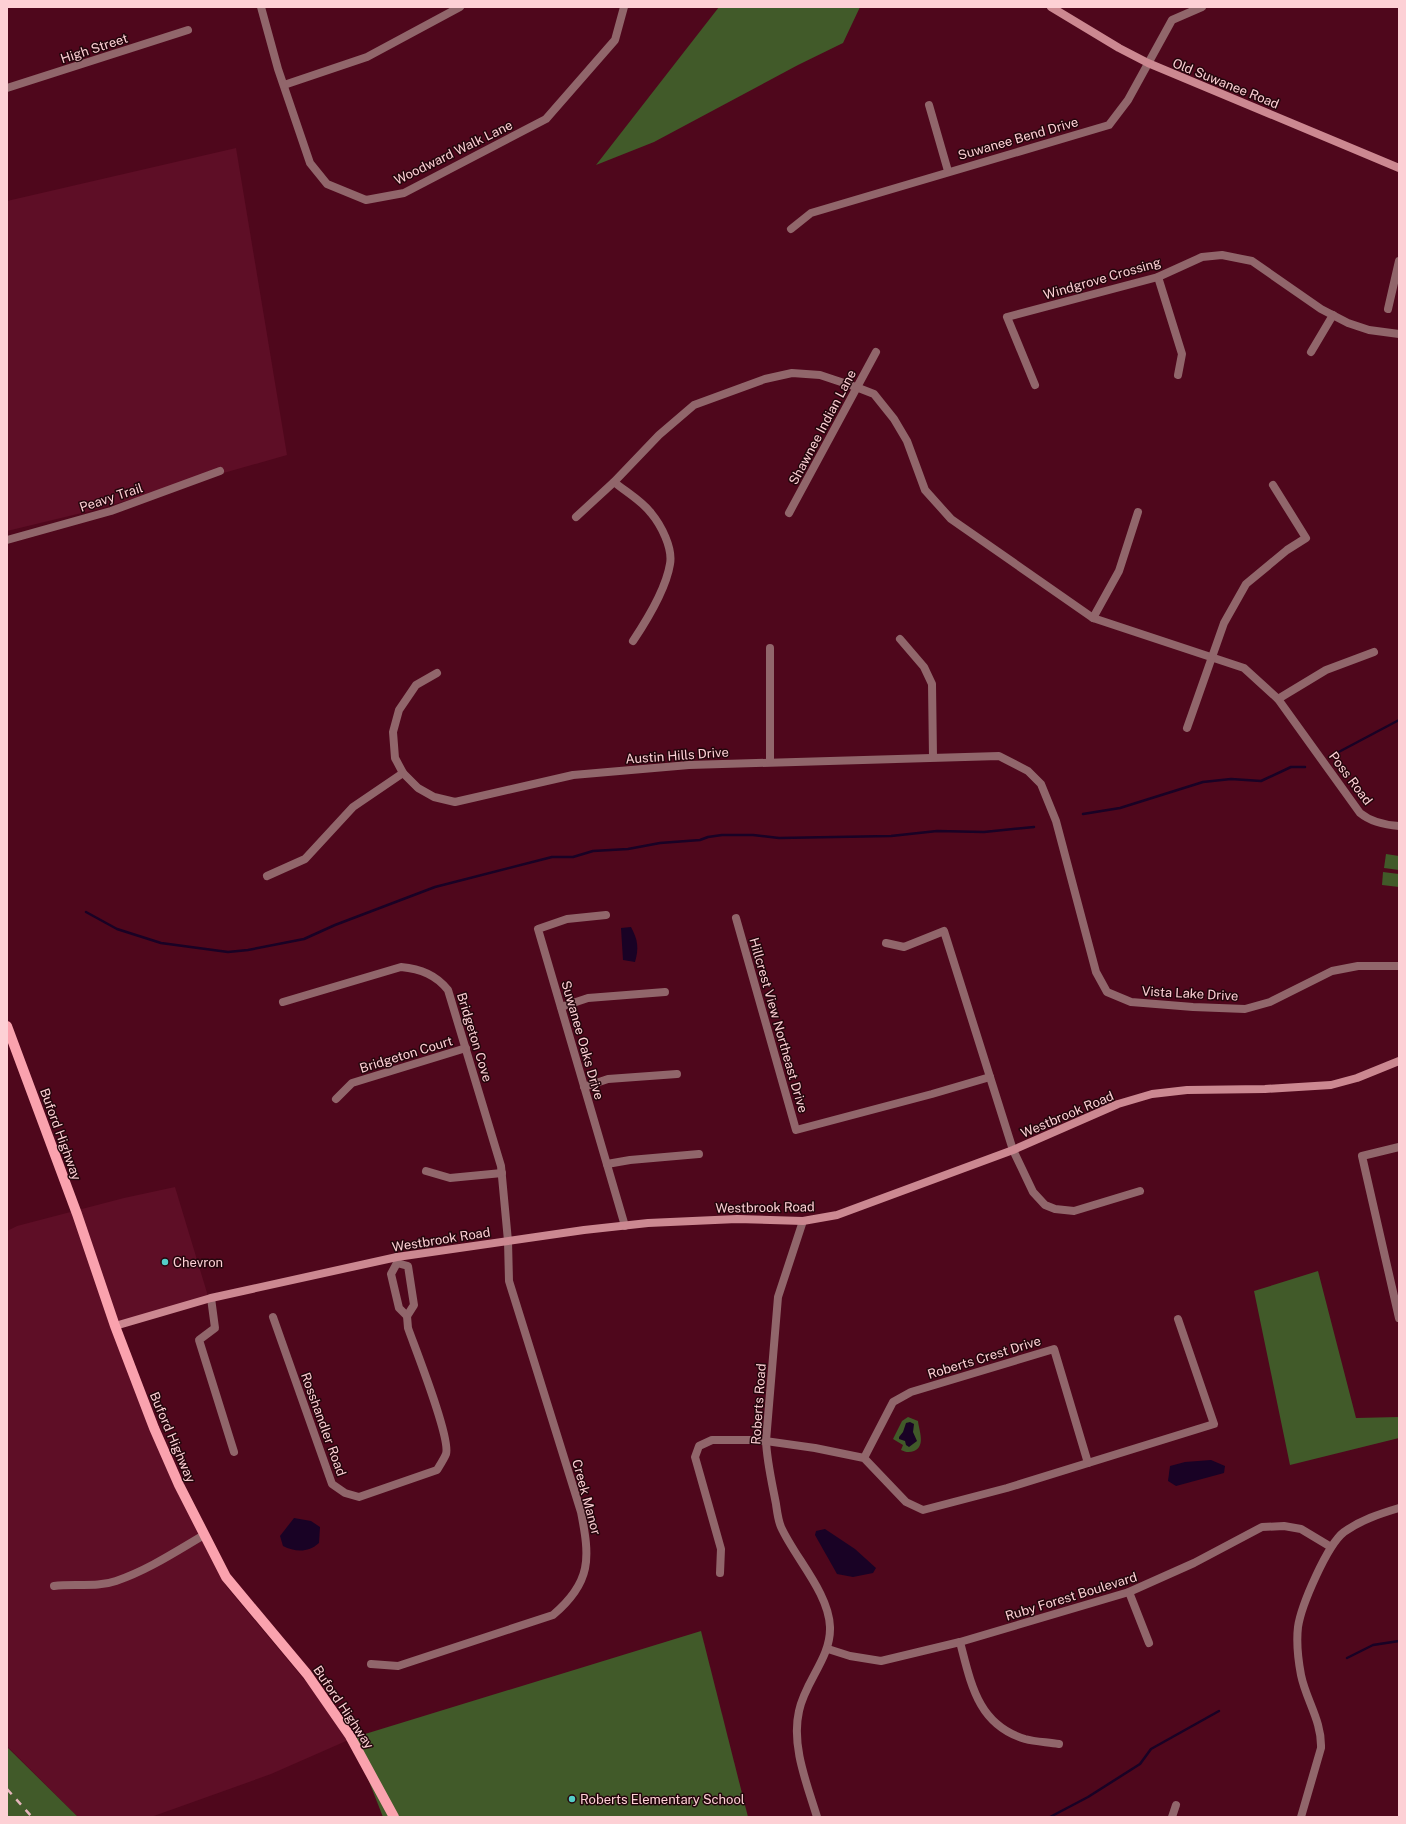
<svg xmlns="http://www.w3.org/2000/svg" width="1406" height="1824" viewBox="0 0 1406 1824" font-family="'Public Sans',sans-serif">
<rect width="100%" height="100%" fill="#4f071c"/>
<g fill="#5e0e26">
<polygon points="236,148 287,455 90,511 7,531 7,201"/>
<polygon points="175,1187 208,1296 110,1324 226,1586 353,1738 271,1774 151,1817 78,1817 7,1746 7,1231 17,1226 124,1198"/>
</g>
<g fill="#415a29">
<polygon points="719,7 860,7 843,43 798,65 654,142 596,165"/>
<polygon points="1386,854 1399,856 1399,870 1384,868"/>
<polygon points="1383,872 1399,874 1399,887 1382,885"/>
<polygon points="1318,1271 1356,1418 1399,1417 1399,1438 1290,1465 1254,1291"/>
<path d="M908,1417l10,4c1,10 8,25 -4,30 -5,2 -9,1 -13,-1l2,-5 -10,-6 9,-18z"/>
<polygon points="701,1631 748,1817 383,1817 352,1738"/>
<polygon points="7,1747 78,1817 7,1817"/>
</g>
<g fill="#190225">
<path d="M631,927c7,13 8,21 4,35l-12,-2 -2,-32z"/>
<polygon points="910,1422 914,1424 913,1432 917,1441 909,1447 906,1445 905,1441 899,1439 899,1437 903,1432 906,1423"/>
<polygon points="1211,1460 1225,1466 1224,1473 1176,1486 1168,1481 1170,1466 1185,1462"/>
<path d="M294,1518l17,3 9,6 -1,16c-11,10 -24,9 -36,3l-3,-10z"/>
<polygon points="825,1529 855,1549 876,1568 873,1573 853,1577 837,1574 815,1535 816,1531"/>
</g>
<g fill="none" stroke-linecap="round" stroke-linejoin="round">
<g stroke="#190225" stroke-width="2.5">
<polyline points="1333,755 1399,720"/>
<polyline points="1083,814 1120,808 1203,782 1231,779 1261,781 1291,767 1305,767"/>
<polyline points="86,912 117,929 161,943 228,952 248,950 304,939 335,925 435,887 552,857 573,857 593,851 628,849 660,843 700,840 708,837 722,835 753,835 779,838 891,836 937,831 984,832 1034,827"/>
<polyline points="1347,1658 1373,1645 1399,1641"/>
<polyline points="1050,1817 1088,1797 1140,1764 1151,1749 1219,1711"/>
</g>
<g stroke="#91666b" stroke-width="8">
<polyline points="261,7 278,69 310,163 327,184 366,200 404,193 546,119 615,40 624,7"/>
<polyline points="284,85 367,57 460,7"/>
<polyline points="7,88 188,30"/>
<polyline points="929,105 948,171"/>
<polyline points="791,229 811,213 1109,125 1128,100 1172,20 1202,7"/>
<polyline points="1158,277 1182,354 1178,375"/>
<polyline points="1388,309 1399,261"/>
<polyline points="1311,352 1333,315"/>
<polyline points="1035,385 1007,317 1158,277 1202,257 1222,255 1252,261 1321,309 1348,323 1369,330 1399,334"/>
<path d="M614,482c12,10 28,19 37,31 10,12 22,35 19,51 -4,25 -23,56 -37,77"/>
<polyline points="789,513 876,352"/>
<path d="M576,517l38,-35 45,-47 35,-30 71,-26 27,-6 28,2 36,12 18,7 20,25 13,22 18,49 26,29 142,99 151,50 34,31 82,114c11,9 24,12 39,13"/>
<polyline points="7,540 111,511 220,471"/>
<polyline points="1093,618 1119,571 1138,512"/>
<polyline points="900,639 924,667 932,684 933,757"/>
<polyline points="437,673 416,685 399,710 393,732 395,758 403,773 418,788 434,797 455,802 573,775 689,765 999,756 1028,771 1041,784 1056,821 1096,972 1107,992 1131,1002 1193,1007 1245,1009 1270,1002 1332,971 1358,966 1399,966"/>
<polyline points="1278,699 1326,670 1374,652"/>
<polyline points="1187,728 1224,623 1246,584 1287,550 1306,538 1273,485"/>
<polyline points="770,761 770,648"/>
<polyline points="267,876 305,859 353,807 403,773"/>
<polyline points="606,915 567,919 538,929 625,1226"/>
<polyline points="736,918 796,1130 932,1094 990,1077"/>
<polyline points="886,943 904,947 944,931 1013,1150 1033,1192 1045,1205 1055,1209 1074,1211 1140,1191"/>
<path d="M283,1002l118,-35c20,2 35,8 47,23l53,176 7,75 1,40 72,231c9,46 11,70 -28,103l-155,51 -27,-2"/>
<polyline points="561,1007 588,998 665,992"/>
<polyline points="584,1087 608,1079 677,1074"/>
<polyline points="336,1099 352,1083 466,1048"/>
<polyline points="1399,1147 1362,1156 1399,1318"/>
<polyline points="607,1164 630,1160 699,1154"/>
<polyline points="426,1171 450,1178 502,1173"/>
<path d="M803,1221l-25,76 -12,144c1,21 6,42 10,63 1,7 2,16 5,23 14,31 48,66 49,100 1,31 -25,54 -31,84 -8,35 8,73 18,106"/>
<polyline points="397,1263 408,1266 414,1305 407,1316"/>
<polyline points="211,1298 215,1328 199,1340 234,1452"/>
<path d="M273,1317l59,167 13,9 14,4 78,-27c3,-5 7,-11 9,-16 5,-16 -31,-106 -38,-126l-1,-12 -8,-8 -8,-34 6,-11v-6"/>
<polyline points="864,1458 893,1402 911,1392 1054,1349 1088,1463"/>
<polyline points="720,1573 721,1549 695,1457 699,1446 712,1440 758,1440 815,1448 864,1458 906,1502 923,1510 1007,1488 1214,1424 1178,1319"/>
<path d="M54,1586c21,-3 42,2 62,-5 32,-11 59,-29 88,-46"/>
<polyline points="1129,1592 1149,1643"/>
<path d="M960,1642c11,42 18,83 65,97 11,3 23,3 34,5"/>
<polyline points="828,1649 850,1656 881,1661 960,1642 1129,1592 1194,1563 1262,1527 1284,1526 1301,1529 1331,1547"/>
<polyline points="1172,1817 1176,1805"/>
<path d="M1301,1817l20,-69c1,-27 -15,-48 -20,-73 -3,-16 -5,-31 -3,-48 3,-21 29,-82 46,-95 17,-12 35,-18 55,-24"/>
</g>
<g stroke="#cc8891" stroke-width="8">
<polyline points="1051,7 1119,48 1148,63 1399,168"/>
<polyline points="115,1326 211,1298 397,1257 584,1230 648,1223 737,1219 803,1221 837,1215 1013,1150 1118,1104 1152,1094 1187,1090 1265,1089 1331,1085 1357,1078 1399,1061"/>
</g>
<polyline stroke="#faa2ae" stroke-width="10" points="7,1026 77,1214 115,1326 154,1428 179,1485 226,1577 307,1674 350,1736 394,1817"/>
<polyline stroke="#e6b5bc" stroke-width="2.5" stroke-dasharray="7 7" stroke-linecap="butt" points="7,1789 32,1817"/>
</g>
<g fill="#54cdc8" stroke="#24060c" stroke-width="1.5">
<circle cx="165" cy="1262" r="4"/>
<circle cx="572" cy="1799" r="4"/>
</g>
<g text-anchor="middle" stroke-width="3" stroke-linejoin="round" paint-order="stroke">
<g font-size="13" fill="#fdd0d5" stroke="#24060c">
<text transform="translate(94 48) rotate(-18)" y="5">High Street</text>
<text transform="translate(1226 83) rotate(22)" y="5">Old Suwanee Road</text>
<text transform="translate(1018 138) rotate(-16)" y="5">Suwanee Bend Drive</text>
<text transform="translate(453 152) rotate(-26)" y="5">Woodward Walk Lane</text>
<text transform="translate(1102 278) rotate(-16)" y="5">Windgrove Crossing</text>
<text transform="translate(822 427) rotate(-62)" y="5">Shawnee Indian Lane</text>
<text transform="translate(111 497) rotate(-18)" y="5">Peavy Trail</text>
<text transform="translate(677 755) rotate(-4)" y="5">Austin Hills Drive</text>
<text transform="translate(1351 778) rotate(53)" y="5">Poss Road</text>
<text transform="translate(1190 993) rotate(3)" y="5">Vista Lake Drive</text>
<text transform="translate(779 1025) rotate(74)" y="5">Hillcrest View Northeast Drive</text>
<text transform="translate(475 1037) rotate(73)" y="5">Bridgeton Cove</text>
<text transform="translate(583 1040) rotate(74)" y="5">Suwanee Oaks Drive</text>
<text transform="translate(406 1054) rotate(-17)" y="5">Bridgeton Court</text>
<text transform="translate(1067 1114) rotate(-23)" y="5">Westbrook Road</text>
<text transform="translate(61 1134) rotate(70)" y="5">Buford Highway</text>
<text transform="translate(765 1207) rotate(-1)" y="5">Westbrook Road</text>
<text transform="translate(441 1239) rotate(-9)" y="5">Westbrook Road</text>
<text transform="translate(984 1357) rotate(-17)" y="5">Roberts Crest Drive</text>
<text transform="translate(758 1404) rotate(-86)" y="5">Roberts Road</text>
<text transform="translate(324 1424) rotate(70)" y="5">Rosshandler Road</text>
<text transform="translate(173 1437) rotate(67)" y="5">Buford Highway</text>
<text transform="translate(587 1497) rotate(75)" y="5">Creek Manor</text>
<text transform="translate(1071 1596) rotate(-17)" y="5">Ruby Forest Boulevard</text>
<text transform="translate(344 1707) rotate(56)" y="5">Buford Highway</text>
</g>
<g font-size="13" fill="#fdd0d5" stroke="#24060c" text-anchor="start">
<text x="173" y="1267">Chevron</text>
<text x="580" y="1804">Roberts Elementary School</text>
</g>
</g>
<rect width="1406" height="1824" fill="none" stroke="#fdd0d5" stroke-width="16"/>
</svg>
